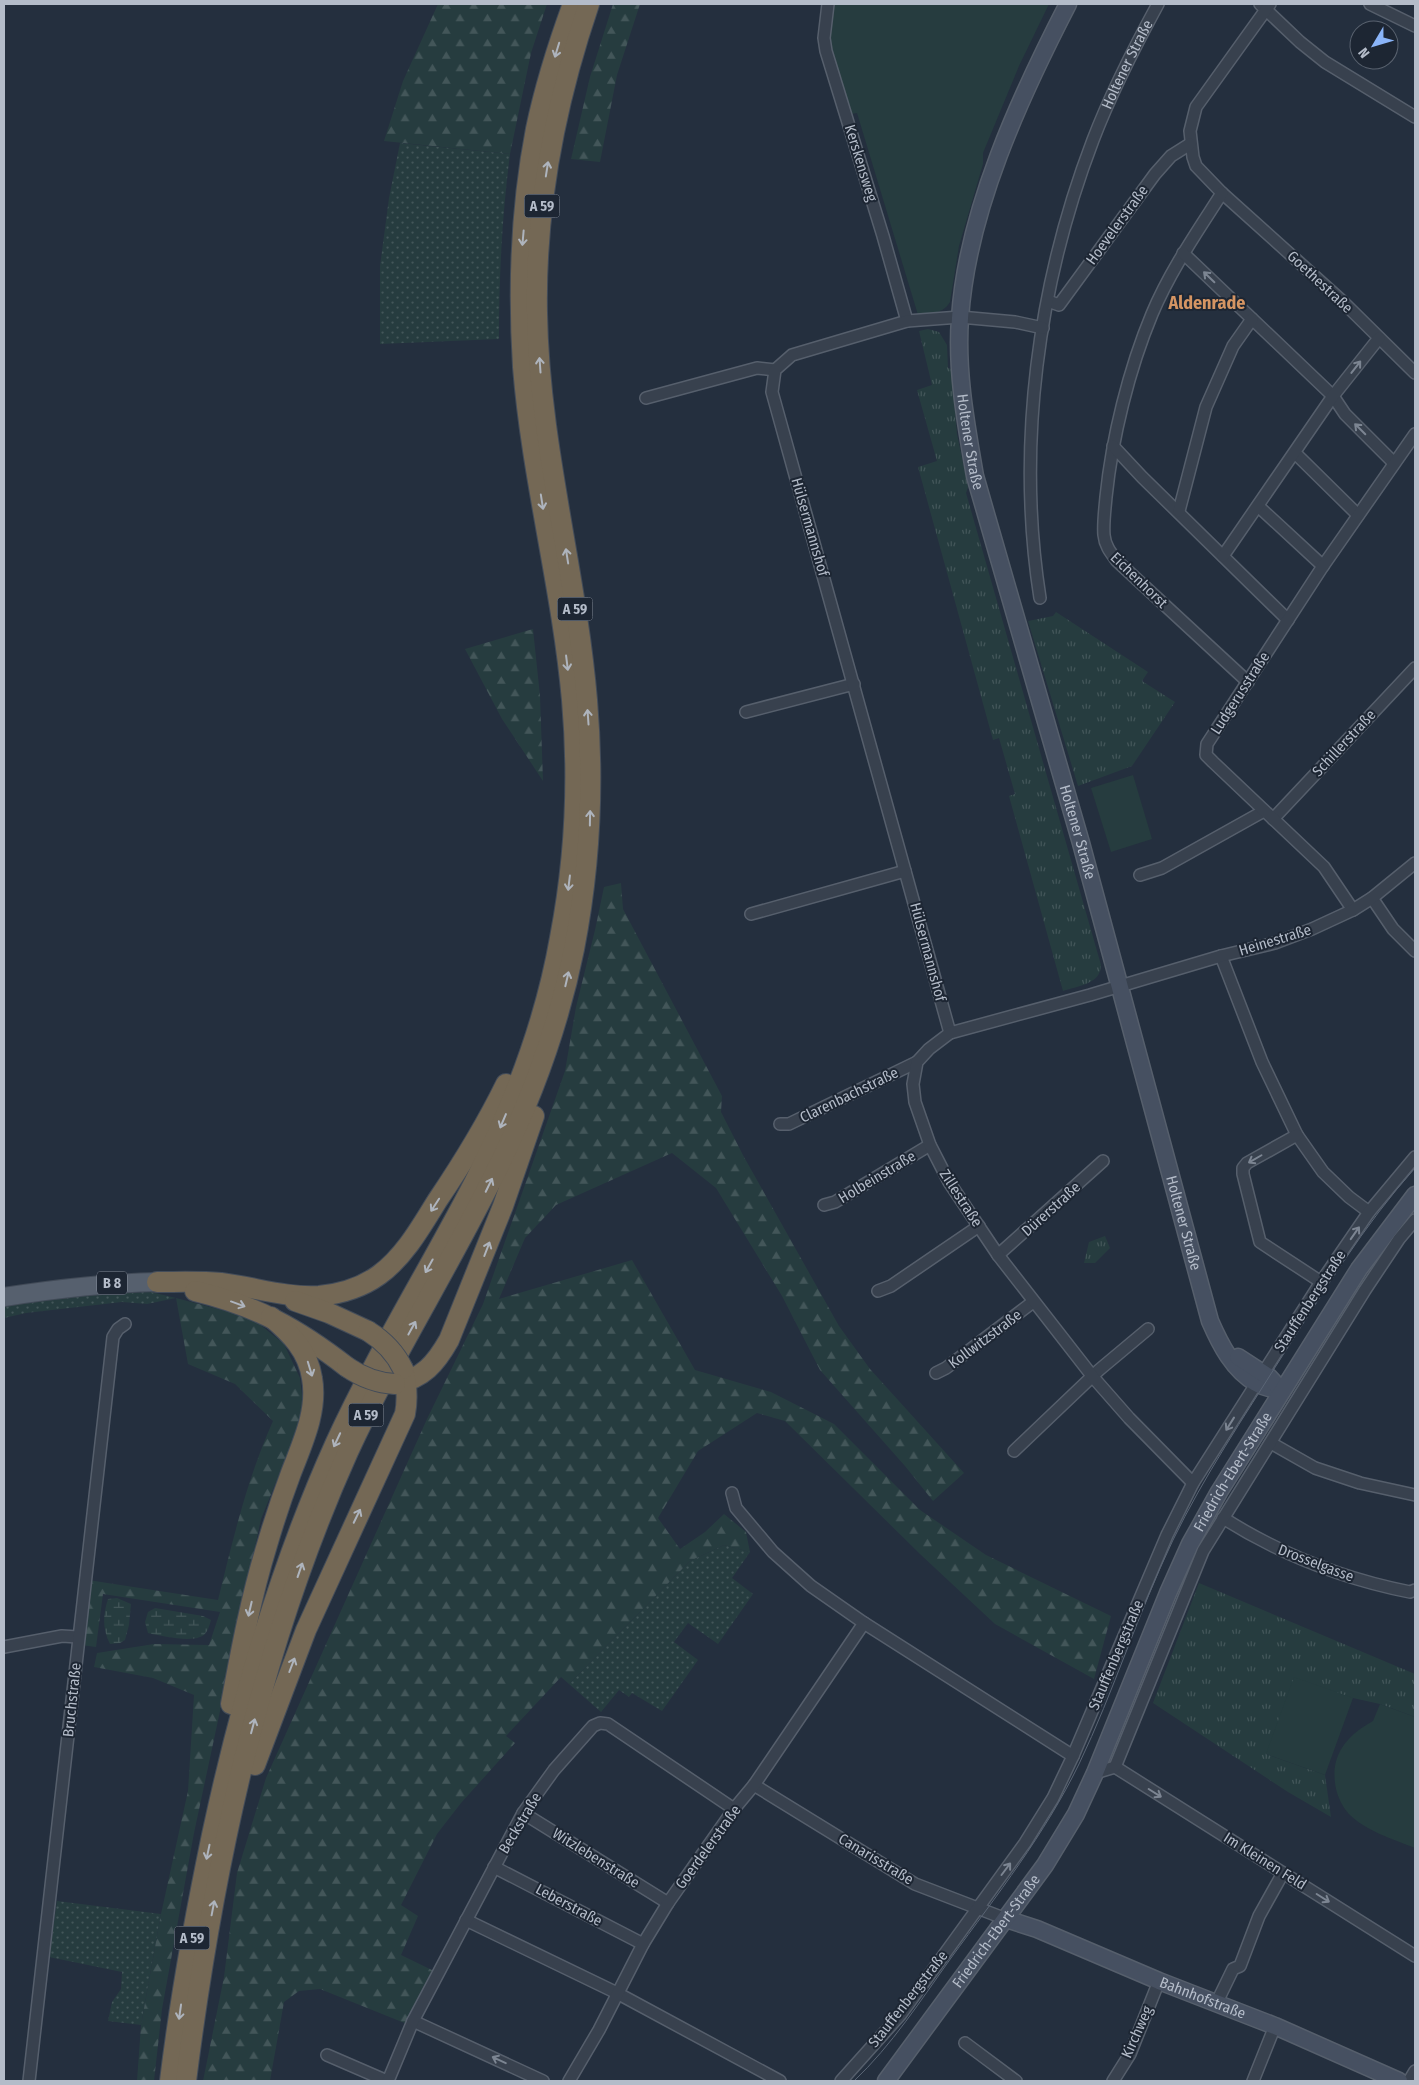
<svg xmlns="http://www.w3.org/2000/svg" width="1419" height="2085" viewBox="0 0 1419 2085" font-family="'Fira Sans Condensed',sans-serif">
<defs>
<pattern id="grass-dots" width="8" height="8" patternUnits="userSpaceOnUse" patternTransform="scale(1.25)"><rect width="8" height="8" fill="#263c3f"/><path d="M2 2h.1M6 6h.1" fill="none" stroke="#435659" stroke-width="1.8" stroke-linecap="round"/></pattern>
<pattern id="forest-firs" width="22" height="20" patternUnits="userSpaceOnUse" patternTransform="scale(1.25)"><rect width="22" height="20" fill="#263c3f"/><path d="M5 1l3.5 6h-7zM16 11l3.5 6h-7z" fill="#435659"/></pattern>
<pattern id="wetland-marsh" width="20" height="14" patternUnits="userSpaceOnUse" patternTransform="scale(1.25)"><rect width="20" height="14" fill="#263c3f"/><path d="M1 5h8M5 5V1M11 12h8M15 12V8" fill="none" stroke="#435659"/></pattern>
<pattern id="park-tufts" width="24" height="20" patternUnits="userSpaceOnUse" patternTransform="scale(1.25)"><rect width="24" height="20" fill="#263c3f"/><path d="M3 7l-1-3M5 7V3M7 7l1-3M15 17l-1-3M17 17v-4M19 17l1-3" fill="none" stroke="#435659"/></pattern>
</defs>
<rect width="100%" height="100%" fill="#242f3e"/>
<g fill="url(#grass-dots)">
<path d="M400,143l110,11c-8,62 -11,122 -11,185l-119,5v-78l9,-68z"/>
<path d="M151,1292l25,6 -29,6 -25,-2 -96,11 -22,5v-12c49,-9 98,-13 147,-14z"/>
<polygon points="724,1545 750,1552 732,1578 753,1594 718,1644 688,1623 674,1642 698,1660 662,1711 632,1693 629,1697 619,1690 601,1712 569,1684 690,1561"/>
<polygon points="57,1901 161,1914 141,2025 108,2021 112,2002 121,1989 122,1972 49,1957"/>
</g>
<g fill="url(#forest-firs)">
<polygon points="438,4 547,4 531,53 510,154 384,141 403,81"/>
<polygon points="613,4 640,4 617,75 600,162 571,159 590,77"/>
<polygon points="533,629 540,696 543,781 502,719 465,649"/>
<polygon points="621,883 623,909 722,1096 721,1112 744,1157 839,1326 870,1369 964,1473 933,1501 905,1466 820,1370 782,1296 716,1188 672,1153 556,1205 525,1238 499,1299 632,1260 695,1370 771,1392 834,1424 920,1510 986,1555 1111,1616 1094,1679 995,1624 920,1554 785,1421 757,1413 698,1451 658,1518 680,1549 705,1532 724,1514 746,1532 750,1552 724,1545 690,1561 569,1684 561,1677 506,1736 515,1743 461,1803 437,1834 401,1905 418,1916 401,1955 434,1971 407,2024 320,1989 299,1991 284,2002 270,2081 203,2081 224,1977 237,1873 266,1778 427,1419 483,1304 565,1071 576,1007 595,930 604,887"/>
<path d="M176,1298l76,20 32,26 16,34 4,35 -43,106 -67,314 -32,176 -8,72h-17l4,-56 20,-111 27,-123 6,-96 -41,-17 -59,-11 3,-14 57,-9 55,1 11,-33 -117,-18 -7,53 -15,-2 7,-65 130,20c15,-61 29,-121 55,-179l-38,-37 -47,-20z"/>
</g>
<g fill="url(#wetland-marsh)">
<path d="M117,1598l14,6 -2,21 -4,15 -5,3 -10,1c-8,-16 -7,-29 -2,-45z"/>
<path d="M155,1608l48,8 8,4c-2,7 -4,15 -11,17 -12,5 -39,-1 -52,-4l-3,-11 3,-10z"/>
</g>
<g fill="url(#park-tufts)">
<path d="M928,329l11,3 8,13 1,23 3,1 6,65 11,53 -2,6 135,472c0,19 -23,21 -38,26l-54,-195 6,-2 -16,-56 -6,2 -75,-273 19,-6 -20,-71 15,-5 -13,-54z"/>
<polygon points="1056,612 1148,672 1142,681 1175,702 1132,766 1078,786 1028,621 1053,616"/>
<polygon points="1105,1236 1110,1248 1095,1263 1084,1263 1089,1242"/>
<polygon points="1199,1583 1415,1674 1415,1717 1380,1704 1353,1698 1266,1754 1325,1775 1331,1817 1288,1792 1153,1703"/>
</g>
<g fill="#263c3f">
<path d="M834,4h215l-30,62 -36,87v11l-24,82 -9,56c-7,12 -19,11 -32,13l-61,-202 -6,1 -21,-70v-24z"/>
<polygon points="1133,775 1152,839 1111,852 1091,788"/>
<polygon points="1294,1677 1353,1698 1325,1775 1266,1754"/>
<path d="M1380,1704l35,13v131c-22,-9 -50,-17 -67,-35 -6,-7 -10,-16 -12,-24 -7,-33 10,-53 37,-68z"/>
</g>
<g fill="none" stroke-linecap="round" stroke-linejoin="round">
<defs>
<g id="street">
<polyline points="828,4 824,38 826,51 883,236 907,321"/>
<polyline points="1260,4 1300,42 1325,62 1415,117"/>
<polyline points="1270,4 1196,107 1190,131 1193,157 1196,166 1222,193 1341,300 1415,373"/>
<polyline points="1370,4 1415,26"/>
<path d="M1222,193c-25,39 -52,78 -70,121 -23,55 -40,124 -46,183 -1,12 -3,26 -2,38 1,11 7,18 13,26l131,121"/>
<polyline points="1183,253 1333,396 1345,414 1394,463"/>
<polyline points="1048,301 1059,305 1155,174 1171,156 1190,144"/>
<polyline points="646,398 757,368 775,370"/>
<polyline points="1113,446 1142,477 1288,620"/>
<polyline points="1295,453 1358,515"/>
<polyline points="1258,506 1323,566"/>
<polyline points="1179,511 1206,407 1233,346 1252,319"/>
<polyline points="1223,556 1333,396 1379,338"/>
<path id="s1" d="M1040,598c-24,-152 -2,-314 53,-458 18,-47 41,-92 65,-136"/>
<polyline points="746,712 854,684"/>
<polyline points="1273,819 1415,668"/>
<polyline points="1140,875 1162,868 1264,811"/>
<polyline points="1372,898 1393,929 1415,951"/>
<polyline points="1353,910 1324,867 1213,762 1206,755 1207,744 1323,566 1415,434"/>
<polyline points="751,914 905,871"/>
<polyline points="1221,956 1262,1062 1297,1135 1323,1172 1349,1197 1369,1212"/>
<polyline points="950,1033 772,392 775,370 792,355 907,321 960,317 1015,322 1043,328"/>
<polyline points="780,1124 789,1124 917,1062"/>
<polyline points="1297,1135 1247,1163 1243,1168 1243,1174 1260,1242 1321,1282"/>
<polyline points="824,1205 835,1202 930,1145"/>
<polyline points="998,1255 1103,1161"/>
<polyline points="878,1291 891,1286 979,1226"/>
<polyline points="936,1373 946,1368 1033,1302"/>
<polyline points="1271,1443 1315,1468 1360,1483 1415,1495"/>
<polyline points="1014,1451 1099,1370 1148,1329"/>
<polyline points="1193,1483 1129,1418 1093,1377 998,1255 949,1182 930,1145 915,1102 913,1084 917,1062 929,1049 950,1033 1090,995 1221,956 1275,943 1312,929 1353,910 1372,898 1415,863"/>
<polyline points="732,1493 736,1508 773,1552 811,1586 864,1623"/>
<path d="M1223,1518c57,36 121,61 187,74l5,-2"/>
<polyline points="4,1647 62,1636 78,1637"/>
<polyline points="1115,1767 1415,1956"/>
<polyline points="1095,1773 1115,1767 1203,1551 1365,1290 1399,1239 1415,1220"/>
<polyline points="754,1785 915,1884 1006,1919"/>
<polyline points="523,1813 668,1903"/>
<polyline points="494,1867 643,1944"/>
<polyline points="466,1920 617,1993 780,2081"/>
<polyline points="1216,2004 1233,1969 1240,1966 1259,1916 1283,1873"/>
<polyline points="413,2021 543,2081"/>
<polyline points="965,2043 1016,2081"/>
<polyline points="327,2055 387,2081"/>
<polyline points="29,2081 113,1337 118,1329 125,1324"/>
<polyline points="388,2081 413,2021 523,1813 554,1770 593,1726 600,1723 608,1724 734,1809"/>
<polyline points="569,2081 599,2030 643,1944 668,1903 734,1809 754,1785 864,1623 1073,1756"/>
<polyline points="841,2081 901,2014 1025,1843 1053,1798 1073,1756 1167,1535 1193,1483 1321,1282 1369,1212 1415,1157"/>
<polyline points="1113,2081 1130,2054 1159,1981"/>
<polyline points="1253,2081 1275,2026"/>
<polyline points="1409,2081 1415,2071"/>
</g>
<g id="secondary">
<path id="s2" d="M1068,4c-48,93 -101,207 -108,314 -4,53 6,106 15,158l106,367 129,478c10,23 23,49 46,62 8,5 18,6 26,8"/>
<polyline points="1238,1357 1269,1377 1280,1389"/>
<path id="s3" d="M1006,1919l31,10 122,52 116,45 124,55"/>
<path id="s4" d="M886,2081l159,-216 31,-51 19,-41 73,-180 22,-49 29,-52 140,-223 56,-74"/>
</g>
<path id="primary" d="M4,1297c51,-8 101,-14 153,-15"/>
<g id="highway">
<path d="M157,1282c21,0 43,-1 64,1 33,4 65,15 98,13 21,-2 42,-8 60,-21 25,-18 42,-48 58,-74 25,-37 49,-76 69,-117"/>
<path d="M195,1291c62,15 103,38 152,76"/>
<polyline points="295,1301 329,1313 368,1331"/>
<path d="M395,1384c28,-5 41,-21 54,-44l54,-134 31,-90"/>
<path d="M231,1704c10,-54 20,-107 36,-159 7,-24 15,-48 24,-72 11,-29 27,-62 21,-95 -4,-27 -21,-44 -41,-61"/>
<path d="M255,1765l51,-135 99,-216c3,-16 2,-29 -2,-45"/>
<path d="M170,2081c10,-82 25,-165 42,-246 29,-135 67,-267 124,-393 41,-89 93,-172 138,-259 39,-77 71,-159 86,-245 15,-78 19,-158 12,-238 -10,-112 -40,-221 -49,-333 -5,-79 -2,-161 13,-238 9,-43 22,-84 37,-125"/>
<path d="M186,2081c27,-214 73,-431 162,-629 41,-89 93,-172 137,-259 40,-77 72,-159 89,-244 16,-82 20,-166 13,-249 -11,-130 -48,-256 -50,-387 -2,-106 18,-209 52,-309"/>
</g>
</defs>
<use href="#street" stroke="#565f6c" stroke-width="14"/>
<use href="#secondary" stroke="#565f6c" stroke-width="19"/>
<use href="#primary" stroke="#414a57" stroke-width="20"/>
<use href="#highway" stroke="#434c59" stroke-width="22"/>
<use href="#street" stroke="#38414e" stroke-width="11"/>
<use href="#secondary" stroke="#465061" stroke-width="16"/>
<use href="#primary" stroke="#56606e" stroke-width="18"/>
<use href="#highway" stroke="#746855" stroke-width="20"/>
<path stroke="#5a6575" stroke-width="1" d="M854,2081c38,-36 67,-81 97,-123 46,-63 94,-124 128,-194 35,-73 59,-151 94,-224 31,-64 71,-123 108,-182 42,-65 82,-132 134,-190"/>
<defs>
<g id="highway-bridge">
<path d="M368,1331c16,10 27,21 35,38"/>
<path d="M347,1367c16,11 30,16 48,17"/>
</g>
</defs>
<use href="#highway-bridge" stroke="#434c59" stroke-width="22" stroke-linecap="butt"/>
<use href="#highway-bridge" stroke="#746855" stroke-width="20"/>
</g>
<defs><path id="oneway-shaft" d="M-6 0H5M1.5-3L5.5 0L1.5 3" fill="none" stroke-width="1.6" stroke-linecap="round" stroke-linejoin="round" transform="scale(1.25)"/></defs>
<g stroke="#aeb4bd">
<use href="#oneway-shaft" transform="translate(557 50) rotate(107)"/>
<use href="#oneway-shaft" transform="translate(547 169) rotate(-81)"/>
<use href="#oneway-shaft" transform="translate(523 238) rotate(95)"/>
<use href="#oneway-shaft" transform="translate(540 365) rotate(-94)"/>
<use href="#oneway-shaft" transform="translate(542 502) rotate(81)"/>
<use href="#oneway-shaft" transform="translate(567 556) rotate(-99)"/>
<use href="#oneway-shaft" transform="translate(567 663) rotate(83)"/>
<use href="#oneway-shaft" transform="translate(588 717) rotate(-94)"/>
<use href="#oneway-shaft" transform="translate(590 818) rotate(-89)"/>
<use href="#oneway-shaft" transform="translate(569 883) rotate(97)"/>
<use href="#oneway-shaft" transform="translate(567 979) rotate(-77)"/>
<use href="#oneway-shaft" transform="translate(503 1121) rotate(113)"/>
<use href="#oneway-shaft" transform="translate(489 1185) rotate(-64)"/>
<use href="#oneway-shaft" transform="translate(435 1205) rotate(123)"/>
<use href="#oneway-shaft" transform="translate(487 1249) rotate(-69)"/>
<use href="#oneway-shaft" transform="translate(429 1266) rotate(119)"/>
<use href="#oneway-shaft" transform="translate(238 1304) rotate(20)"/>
<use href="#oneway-shaft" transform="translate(412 1328) rotate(-61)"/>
<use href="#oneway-shaft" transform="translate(310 1369) rotate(73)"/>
<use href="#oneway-shaft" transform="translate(337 1440) rotate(115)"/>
<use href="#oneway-shaft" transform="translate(357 1516) rotate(-64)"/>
<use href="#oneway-shaft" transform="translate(300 1570) rotate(-71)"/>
<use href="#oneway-shaft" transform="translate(250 1609) rotate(103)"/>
<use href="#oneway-shaft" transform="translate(292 1665) rotate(-69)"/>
<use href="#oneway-shaft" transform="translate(253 1726) rotate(-75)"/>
<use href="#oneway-shaft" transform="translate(208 1852) rotate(102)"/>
<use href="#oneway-shaft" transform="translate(213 1908) rotate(-79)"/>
<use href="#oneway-shaft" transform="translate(180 2012) rotate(98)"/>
</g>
<g stroke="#7c8592">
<use href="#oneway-shaft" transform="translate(1209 277) rotate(-136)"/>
<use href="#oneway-shaft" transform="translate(1356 367) rotate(-52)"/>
<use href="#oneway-shaft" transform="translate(1360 429) rotate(-135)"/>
<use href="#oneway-shaft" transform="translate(1255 1159) rotate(150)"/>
<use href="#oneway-shaft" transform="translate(1355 1233) rotate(-55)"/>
<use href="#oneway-shaft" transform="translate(1230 1424) rotate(122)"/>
<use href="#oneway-shaft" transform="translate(1155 1793) rotate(32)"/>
<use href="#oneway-shaft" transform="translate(1006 1869) rotate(-53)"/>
<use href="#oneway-shaft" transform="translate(1323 1898) rotate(32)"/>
<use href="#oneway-shaft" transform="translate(499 2060) rotate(-155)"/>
</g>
<g text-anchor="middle" stroke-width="4" stroke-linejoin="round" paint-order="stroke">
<g fill="#1d2633" stroke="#878f9c" stroke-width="1">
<rect x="524.5" y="194.5" width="35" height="23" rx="4"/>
<rect x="557.5" y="597.5" width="35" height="23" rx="4"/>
<rect x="97" y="1271.5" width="30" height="23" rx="4"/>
<rect x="348.5" y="1403.5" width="35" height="23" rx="4"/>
<rect x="174.5" y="1926.5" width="35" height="23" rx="4"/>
</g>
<g font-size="14" font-weight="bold" fill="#b4bcc9">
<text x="542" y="211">A 59</text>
<text x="575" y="614">A 59</text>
<text x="112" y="1288">B 8</text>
<text x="366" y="1420">A 59</text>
<text x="192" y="1943">A 59</text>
</g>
<g font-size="15" fill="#b4bcc9" stroke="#1d2633">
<text dy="5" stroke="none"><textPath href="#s1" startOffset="549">Holtener Straße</textPath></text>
<text transform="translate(861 163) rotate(73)" y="5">Kerskensweg</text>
<text transform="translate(1117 225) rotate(-54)" y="5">Hoevelerstraße</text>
<text transform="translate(1320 282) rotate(43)" y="5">Goethestraße</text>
<text dy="5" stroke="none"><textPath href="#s2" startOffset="459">Holtener Straße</textPath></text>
<text transform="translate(810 527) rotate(74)" y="5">Hülsermannshof</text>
<text transform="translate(1139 580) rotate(44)" y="5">Eichenhorst</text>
<text transform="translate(1240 693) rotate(-57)" y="5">Ludgerusstraße</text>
<text transform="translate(1344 743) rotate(-47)" y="5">Schillerstraße</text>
<text dy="5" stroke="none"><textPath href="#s2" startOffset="864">Holtener Straße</textPath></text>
<text transform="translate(1275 940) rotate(-17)" y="5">Heinestraße</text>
<text transform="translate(928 952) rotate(75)" y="5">Hülsermannshof</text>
<text transform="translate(849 1095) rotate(-26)" y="5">Clarenbachstraße</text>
<text transform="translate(877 1177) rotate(-31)" y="5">Holbeinstraße</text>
<text transform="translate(961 1198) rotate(57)" y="5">Zillestraße</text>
<text transform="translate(1051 1209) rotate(-42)" y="5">Dürerstraße</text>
<text dy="5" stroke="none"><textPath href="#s2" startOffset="1269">Holtener Straße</textPath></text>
<text transform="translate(1310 1301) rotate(-57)" y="5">Stauffenbergstraße</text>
<text transform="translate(985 1339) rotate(-37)" y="5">Kollwitzstraße</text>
<text dy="5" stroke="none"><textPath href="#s4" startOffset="705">Friedrich-Ebert-Straße</textPath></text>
<text transform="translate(1316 1563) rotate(21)" y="5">Drosselgasse</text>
<text transform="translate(1116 1655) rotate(-67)" y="5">Stauffenbergstraße</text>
<text transform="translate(72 1700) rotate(-84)" y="5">Bruchstraße</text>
<text transform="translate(520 1823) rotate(-59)" y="5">Beckstraße</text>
<text transform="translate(708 1847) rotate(-54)" y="5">Goerdelerstraße</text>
<text transform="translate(596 1858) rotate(32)" y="5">Witzlebenstraße</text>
<text transform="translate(876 1859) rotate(31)" y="5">Canarisstraße</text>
<text transform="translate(1265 1861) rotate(32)" y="5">Im Kleinen Feld</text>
<text transform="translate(569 1905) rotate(28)" y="5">Leberstraße</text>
<text dy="5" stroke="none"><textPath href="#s4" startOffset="186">Friedrich-Ebert-Straße</textPath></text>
<text dy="5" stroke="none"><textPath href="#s3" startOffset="212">Bahnhofstraße</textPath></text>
<text transform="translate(908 1999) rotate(-52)" y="5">Stauffenbergstraße</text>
<text transform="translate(1137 2032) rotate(-66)" y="5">Kirchweg</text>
</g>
<g font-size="18" font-weight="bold" fill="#d59563" stroke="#1d2633">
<text x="1207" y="309">Aldenrade</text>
</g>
</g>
<rect width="1419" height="2085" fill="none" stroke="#b4bcc9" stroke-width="10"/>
<g transform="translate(1374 45) rotate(232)"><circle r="24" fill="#1d2633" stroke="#59626f"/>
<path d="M0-4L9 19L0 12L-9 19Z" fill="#8ab4f8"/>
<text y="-8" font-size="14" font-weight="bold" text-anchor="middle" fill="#b4bcc9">N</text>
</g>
</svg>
